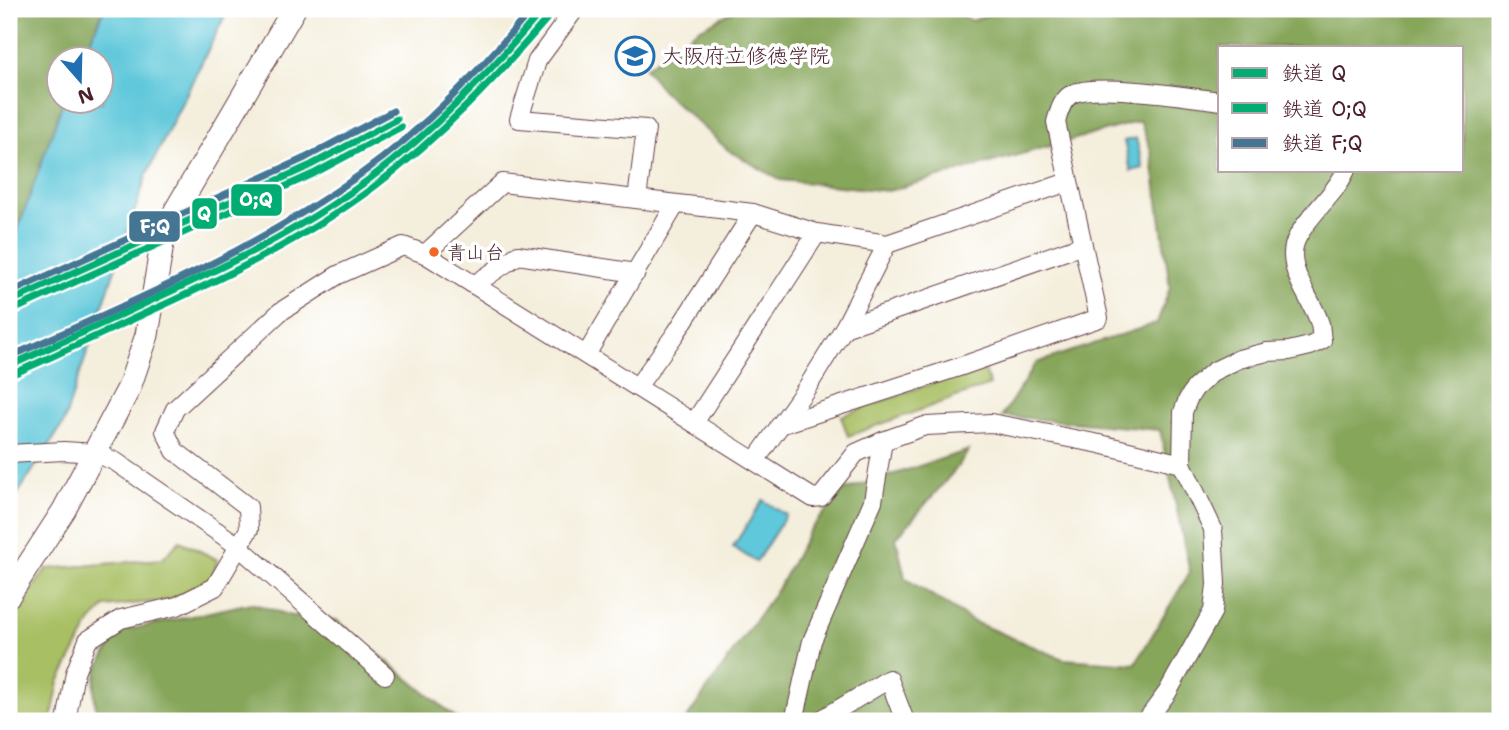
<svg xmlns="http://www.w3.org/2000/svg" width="1509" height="730" viewBox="0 0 1509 730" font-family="'Shantell Sans','Klee One',sans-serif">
<rect width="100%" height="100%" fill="#fff"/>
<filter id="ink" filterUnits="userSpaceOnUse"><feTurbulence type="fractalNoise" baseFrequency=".0143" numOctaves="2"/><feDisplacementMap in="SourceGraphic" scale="14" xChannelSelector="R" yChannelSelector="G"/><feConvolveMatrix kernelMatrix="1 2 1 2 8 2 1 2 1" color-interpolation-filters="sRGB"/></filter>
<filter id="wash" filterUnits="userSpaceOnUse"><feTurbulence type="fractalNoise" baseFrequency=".00686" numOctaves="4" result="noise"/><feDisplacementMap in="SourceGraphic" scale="28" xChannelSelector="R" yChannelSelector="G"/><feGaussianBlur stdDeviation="1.57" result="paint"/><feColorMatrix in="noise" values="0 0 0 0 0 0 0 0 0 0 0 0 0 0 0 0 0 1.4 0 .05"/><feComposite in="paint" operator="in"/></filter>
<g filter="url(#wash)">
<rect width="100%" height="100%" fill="#f4eedc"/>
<g fill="#a8bf64" stroke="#796f48" stroke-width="2">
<polygon points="983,365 990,385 848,436 841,416"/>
<polygon points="180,541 218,560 210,579 170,600 105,607 91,621 59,682 51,721 9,721 9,624 46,569 162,559"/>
</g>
<g fill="#86a65a" stroke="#686242" stroke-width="2" fill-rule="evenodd">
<polygon points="9,9 104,9 82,59 60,60 60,102 63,102 9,255"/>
<path d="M737,9h218l16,12 34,-12h495v712h-815l95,-136 29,-54 35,-41 125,-40 -13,19 -60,69 9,40 69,44 89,37 72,5 55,-92 -30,-142 -158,-14 34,-53 121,-40 13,-36 -19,-136 -11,-30 -252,70 -108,-11 -52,-30 -63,-57 -20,-25 52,-38zM1220,47h242v123h-242z"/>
<path d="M251,603l41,13 21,-2 25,7 122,100h-362c-9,-46 -2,-50 21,-89z"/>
</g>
<g fill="#5fc8da" stroke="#547482" stroke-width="2">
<polygon points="104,9 228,9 147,174 63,424 9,507 9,255 63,102 102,102 102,60 82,59"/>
<polygon points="1136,138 1143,168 1131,171 1124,141"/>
<polygon points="763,500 786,515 756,562 733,547"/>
</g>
</g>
<g filter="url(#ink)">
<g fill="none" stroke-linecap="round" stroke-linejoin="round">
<defs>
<g id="minor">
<polyline points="575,9 537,61 519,119 646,129 637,199"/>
<polyline points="425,254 502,183 753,213 817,233 887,244 1068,182"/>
<polyline points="474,285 518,255 636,273"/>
<polyline points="844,328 1083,245"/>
<polyline points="586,355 676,204"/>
<polyline points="637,387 676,333 753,213"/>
<polyline points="694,423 817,233"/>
<path d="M780,425l179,-58 140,-49 -43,-196c3,-10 6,-23 16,-28 24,-12 118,3 148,7"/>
<polyline points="9,454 64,451 96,453 116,462 237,545 385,675"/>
<polyline points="755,461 808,386 844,328 887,244"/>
<polyline points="66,721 75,673 88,640 121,619 177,606 215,587 249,529 248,507 175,451 165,431 175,409 280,312 338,275 403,246 425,254 813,498 821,497 856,453 883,441 925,426 991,423 1100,444 1182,464"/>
<polyline points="794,721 812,641 873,501 883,441"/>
<polyline points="819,721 889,679 905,721"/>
<path d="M1146,721l21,-28 46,-82 3,-27 -3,-55 -31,-65 1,-52 5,-13 7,-11 19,-17 25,-12 28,-7 22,-1 21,-5 12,-6c-1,-5 -1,-11 -2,-16 -8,-27 -39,-58 -22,-88 13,-24 37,-41 48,-66"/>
</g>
<polyline id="secondary" points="9,595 64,510 129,388 147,335 162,244 176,210 294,9"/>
</defs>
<use href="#minor" stroke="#643e46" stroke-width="20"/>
<use href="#secondary" stroke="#643e46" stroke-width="25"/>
<use href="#minor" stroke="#fff" stroke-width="18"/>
<use href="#secondary" stroke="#fff" stroke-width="23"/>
<defs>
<g id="rail-1">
<polyline points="9,302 309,166 397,119"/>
<path d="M9,366c42,-19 84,-38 126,-58 81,-37 161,-75 233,-128 66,-49 122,-108 175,-171"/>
</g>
<g id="rail-2">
<polyline points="13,310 313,174 401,127"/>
<path d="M13,374c45,-20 90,-41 135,-62 79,-36 158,-74 227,-126 66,-50 122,-109 175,-171"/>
</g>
<g id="rail-3">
<polyline points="9,293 305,158 393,111"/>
<path d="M9,357c120,-53 245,-106 352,-183 65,-46 120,-105 171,-165"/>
</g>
</defs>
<use href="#rail-1" stroke="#fff" stroke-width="12"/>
<use href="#rail-2" stroke="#fff" stroke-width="12"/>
<use href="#rail-3" stroke="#fff" stroke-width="12"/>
<use href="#rail-1" stroke="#02ad73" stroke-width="7"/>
<use href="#rail-2" stroke="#02ad73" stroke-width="7"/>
<use href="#rail-3" stroke="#447694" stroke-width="7"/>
</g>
</g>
<defs>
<symbol id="school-ring" viewBox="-11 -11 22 22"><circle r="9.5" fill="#fff" stroke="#1f6fb2" stroke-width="1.5"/><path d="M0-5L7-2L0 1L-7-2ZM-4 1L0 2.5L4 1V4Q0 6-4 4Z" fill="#1f6fb2"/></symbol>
</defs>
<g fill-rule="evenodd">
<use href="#school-ring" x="613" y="34" width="44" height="44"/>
</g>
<circle fill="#f26522" stroke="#fff" stroke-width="2.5" cx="434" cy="252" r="6"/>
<g text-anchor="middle" stroke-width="7" stroke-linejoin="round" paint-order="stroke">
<g font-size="19" fill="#4a1f2b" stroke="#fff" text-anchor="start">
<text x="447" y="259">青山台</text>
</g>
<g font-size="21" fill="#4a1f2b" stroke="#fff" text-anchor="start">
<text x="662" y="63">大阪府立修徳学院</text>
</g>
</g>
<g stroke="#fff" stroke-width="2.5">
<rect x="230" y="183" width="53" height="34" rx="7" fill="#02ad73"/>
<rect x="191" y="197" width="27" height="33" rx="7" fill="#02ad73"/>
<rect x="128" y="210" width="53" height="33" rx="7" fill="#447694"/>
</g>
<g font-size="19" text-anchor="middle" font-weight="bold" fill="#fff">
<text x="256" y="206">O;Q</text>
<text x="204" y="220">Q</text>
<text x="155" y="233">F;Q</text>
</g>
<rect width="1509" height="730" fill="none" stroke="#fff" stroke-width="35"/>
<rect x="1218" y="46" width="245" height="126" fill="#ffffff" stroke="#b7a5aa" stroke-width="2"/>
<rect x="1232" y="68" width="35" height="10" fill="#02ad73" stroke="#b7a5aa" stroke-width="2"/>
<text x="1282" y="80" font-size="21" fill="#4a1f2b">鉄道 Q</text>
<rect x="1232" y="103" width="35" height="10" fill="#02ad73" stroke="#b7a5aa" stroke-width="2"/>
<text x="1282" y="116" font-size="21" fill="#4a1f2b">鉄道 O;Q</text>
<rect x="1232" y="138" width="35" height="10" fill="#447694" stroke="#b7a5aa" stroke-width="2"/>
<text x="1282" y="150" font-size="21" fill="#4a1f2b">鉄道 F;Q</text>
<g transform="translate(80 80) rotate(160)"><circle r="33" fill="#ffffff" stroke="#b7a5aa" stroke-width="2"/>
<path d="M0-5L12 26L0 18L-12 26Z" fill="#1f6fb2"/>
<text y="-10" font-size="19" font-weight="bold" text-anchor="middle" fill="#4a1f2b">N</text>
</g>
</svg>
